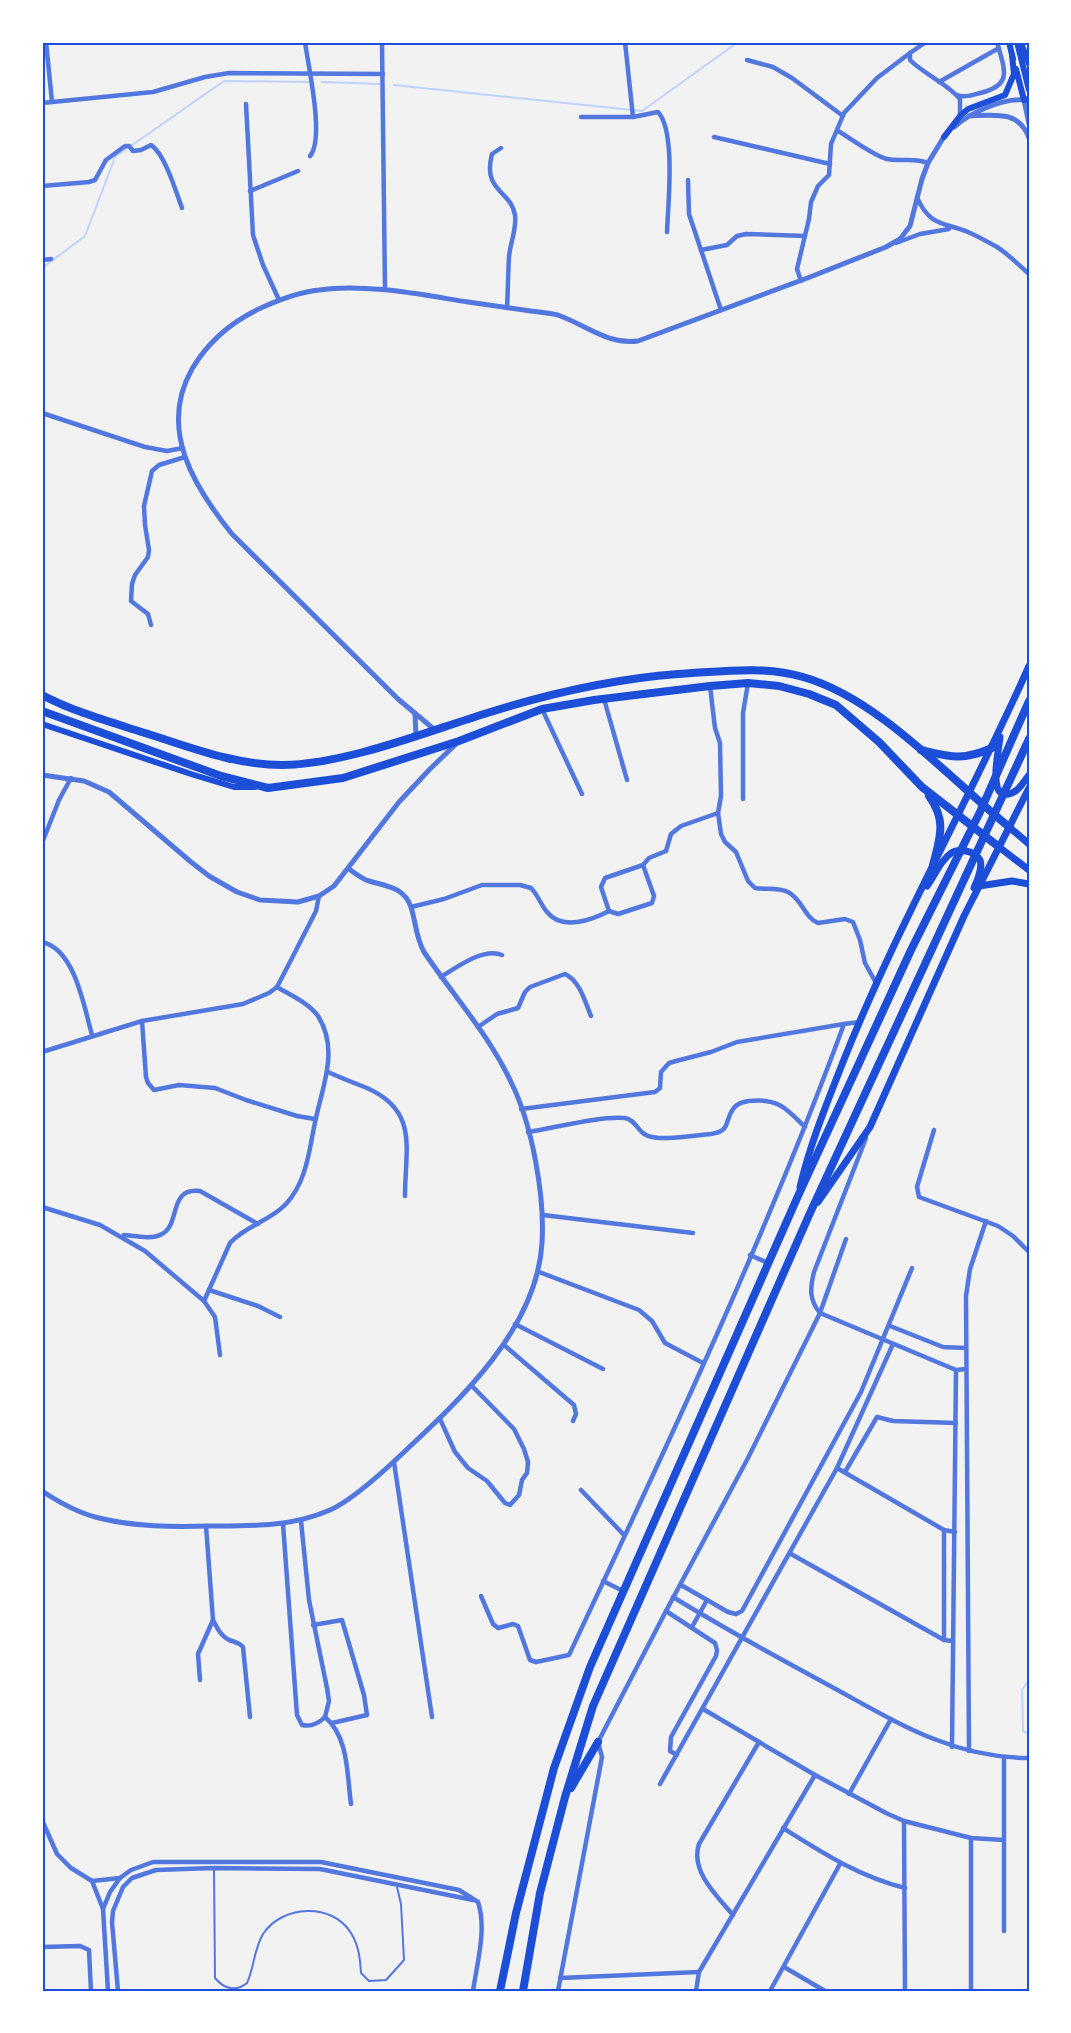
<svg xmlns="http://www.w3.org/2000/svg" width="1071" height="2033" viewBox="0 0 1071 2033" font-family="'Open Sans',sans-serif">
<rect width="100%" height="100%" fill="#f2f2f2"/>
<g fill="none" stroke-linecap="round" stroke-linejoin="round">
<g stroke="#bfd3fe" stroke-width="2">
<polyline points="322,82 380,84"/>
<polyline points="394,85 642,111 738,42"/>
<polyline points="42,268 85,236 115,157 224,81 309,82"/>
<polyline points="1028,1369 1029,1371"/>
<polyline points="1029,1601 1028,1681 1022,1690 1023,1731 1029,1734"/>
</g>
<path stroke="#5277de" stroke-width="2" d="M214,1868l1,110c9,11 21,14 32,5 7,-15 7,-34 16,-49 19,-29 69,-32 88,-1 8,13 9,25 10,40l8,8 17,-1 18,-20 -3,-56 -4,-17"/>
<g stroke="#5277de" stroke-width="4.5">
<polyline points="46,42 52,102"/>
<path d="M305,42c3,23 20,97 5,114"/>
<polyline points="382,42 385,290"/>
<path d="M625,42l8,75 25,-5c18,19 10,93 9,120"/>
<path d="M926,42l-16,11v7c15,15 37,23 50,39v17"/>
<polyline points="747,60 773,67 792,78 843,116"/>
<polyline points="939,82 999,48"/>
<path d="M957,95c8,3 15,0 23,-2 34,-8 24,-24 17,-51"/>
<polyline points="42,103 153,92 205,77 229,73 383,74"/>
<polyline points="246,104 253,235 263,265 279,300"/>
<polyline points="581,117 633,117"/>
<path d="M838,131c14,8 34,24 49,28 15,3 27,-2 41,4"/>
<polyline points="714,137 830,164"/>
<path d="M501,148l-9,6c-10,38 19,36 23,61 2,14 -5,28 -6,42 -1,17 -1,34 -2,51"/>
<polyline points="688,180 689,214 721,310"/>
<path d="M42,186l47,-4 6,-2 11,-20 19,-14h4l4,5 8,-1 10,-5c14,9 25,47 31,63"/>
<polyline points="250,191 298,171"/>
<path d="M917,197c12,29 26,25 51,35 9,4 20,10 29,15 11,7 22,18 32,27"/>
<polyline points="896,243 920,234 949,229"/>
<polyline points="701,250 727,245 737,236 746,234 805,236"/>
<polyline points="42,260 51,259"/>
<polyline points="801,281 797,269 809,219 811,202 818,186 829,175 831,144 844,113 877,78 910,53"/>
<polyline points="42,413 145,447 167,451 183,448"/>
<polyline points="151,625 148,614 131,601 132,584 135,575 148,557 149,550 145,525 144,506 152,471 159,465 185,457"/>
<path d="M710,686l5,42 5,15 1,53 -3,17 3,21 4,8 11,10 12,29 7,7c11,2 23,-1 33,4 14,7 16,25 30,31l27,-4 8,3 7,18 5,23 11,20"/>
<polyline points="604,699 627,780"/>
<polyline points="542,709 582,794"/>
<polyline points="743,799 743,713 748,683"/>
<polyline points="42,843 59,800 71,778"/>
<path d="M411,907l33,-8 38,-14h38l11,3c7,7 10,17 16,24 15,19 45,8 62,-1l-8,-24 4,-9 38,-13 6,-7 17,-7 5,-17 10,-8 37,-13"/>
<polyline points="609,911 618,914 652,903 654,896 643,865"/>
<path d="M42,942c33,7 42,65 50,93"/>
<path d="M441,977c16,-10 43,-30 61,-22"/>
<polyline points="142,1021 146,1077 148,1083 154,1090 179,1085 215,1088 246,1100 297,1116 315,1119"/>
<path d="M478,1027l19,-13 21,-6 7,-16 5,-5 35,-13c15,7 20,28 26,42"/>
<polyline points="42,1052 142,1021 243,1004 269,993 277,987 290,962 316,911 319,896"/>
<path d="M328,1072c13,6 26,11 39,16 52,23 38,61 38,108"/>
<polyline points="521,1109 655,1092 660,1088 661,1072 669,1063 676,1061 711,1052 737,1042 844,1024"/>
<polyline points="934,1130 917,1187 919,1197 998,1226 1013,1236 1029,1252"/>
<path d="M528,1132c26,-4 71,-16 97,-14 11,2 12,13 21,17 13,7 49,0 65,-1 20,-3 13,-12 22,-25 4,-6 10,-7 16,-8 29,-3 37,7 56,26"/>
<path d="M866,1138l-52,134c-4,16 -5,28 6,41l136,57 10,-1"/>
<polyline points="42,1207 100,1225 145,1251 204,1301 215,1317 220,1355"/>
<polyline points="543,1215 693,1233"/>
<path d="M124,1235c11,1 28,5 38,-1 19,-10 6,-47 38,-43l58,33"/>
<polyline points="750,1255 768,1263"/>
<polyline points="539,1272 639,1310 652,1321 665,1343 703,1363"/>
<polyline points="209,1290 258,1306 280,1317"/>
<path d="M204,1301l26,-58c15,-17 40,-22 56,-39 22,-24 23,-56 30,-86 7,-33 23,-69 2,-102 -9,-13 -28,-21 -41,-29"/>
<polyline points="515,1324 603,1369"/>
<polyline points="890,1326 943,1347 965,1348"/>
<polyline points="504,1345 574,1405 576,1414 573,1421"/>
<polyline points="440,1419 455,1452 468,1468 487,1481 505,1503 510,1505 519,1495 522,1480 527,1473 528,1462 524,1449 514,1429 472,1386"/>
<polyline points="394,1462 432,1717"/>
<polyline points="837,1468 944,1530 955,1532"/>
<polyline points="845,1472 877,1417 893,1421 956,1423"/>
<polyline points="581,1490 624,1535"/>
<polyline points="301,1521 309,1600 327,1688 329,1701 325,1717"/>
<path d="M283,1524l14,191 5,10c9,2 16,-1 23,-8"/>
<path d="M206,1526l7,94c4,8 8,16 16,20 6,2 9,2 14,7l7,70"/>
<polyline points="944,1530 944,1640"/>
<polyline points="791,1554 944,1640 953,1641"/>
<polyline points="603,1581 623,1591"/>
<polyline points="681,1585 728,1612 736,1614 742,1611 861,1392 912,1268"/>
<path d="M481,1596l12,28 5,4 15,-4 5,2 12,34 6,2 33,-7c97,-207 196,-416 275,-631l15,-2"/>
<path d="M673,1597c49,30 98,57 148,84 69,37 127,77 208,77"/>
<polyline points="666,1611 715,1643 717,1650 716,1656 671,1737 670,1751 677,1755"/>
<polyline points="313,1625 342,1620 364,1695 367,1715 332,1723"/>
<polyline points="692,1627 707,1600"/>
<polyline points="200,1680 198,1654 213,1620"/>
<polyline points="703,1709 815,1775 886,1813 904,1821 971,1838 1004,1840"/>
<path d="M325,1717c24,20 22,59 26,87"/>
<polyline points="952,1747 956,1370"/>
<polyline points="969,1751 966,1296 970,1269 986,1221"/>
<polyline points="660,1784 837,1468 893,1344"/>
<polyline points="849,1794 891,1719"/>
<polyline points="42,1820 57,1854 71,1868 92,1881 103,1909"/>
<polyline points="904,1821 905,1991"/>
<path d="M783,1828c40,25 75,48 122,60"/>
<polyline points="971,1838 971,1991"/>
<polyline points="92,1881 120,1878"/>
<path d="M733,1915c-16,-19 -43,-44 -34,-71l60,-102"/>
<polyline points="1004,1931 1004,1758"/>
<polyline points="42,1947 80,1946 89,1950 91,1991"/>
<polyline points="784,1967 825,1991"/>
<polyline points="560,1978 699,1972"/>
<path d="M108,1991l-5,-82 7,-17 10,-14 11,-8 22,-8h168l138,28 19,12c9,27 -1,61 -5,89"/>
<polyline points="118,1991 112,1922 113,1911 123,1887 132,1878 156,1870 214,1868 320,1869 473,1900"/>
<polyline points="558,1991 602,1757 598,1742 666,1611 748,1458 820,1313 846,1239"/>
<polyline points="696,1991 699,1972 815,1775"/>
<polyline points="770,1991 840,1864"/>
</g>
<g stroke="#5277de" stroke-width="5">
<path d="M969,116c25,-1 50,-6 60,22"/>
<path d="M954,127c16,-14 48,-29 70,-27l5,24"/>
<polyline points="415,714 416,736"/>
<path d="M435,730l-37,-31 -166,-165c-38,-47 -74,-105 -40,-165 17,-29 40,-48 71,-62 18,-8 36,-15 56,-17 45,-7 104,5 149,12 21,3 42,6 63,9 8,1 18,2 27,4 28,10 50,30 80,26l172,-64 76,-30 14,-8 10,-13 12,-47 6,-16 17,-28"/>
<polyline points="42,775 84,781 109,792 191,862 209,876 237,892 260,900 298,902 319,896 334,886 399,802 430,769 456,744"/>
<path d="M42,1491c18,12 36,22 57,27 36,9 74,9 111,8 42,0 81,1 120,-16 23,-10 54,-39 73,-57 58,-54 134,-125 139,-210 3,-47 -10,-119 -31,-161 -22,-47 -58,-87 -87,-130 -8,-14 -8,-29 -13,-45 -7,-20 -25,-21 -42,-26 -7,-2 -14,-8 -20,-12"/>
</g>
<g stroke="#1d4ed8" stroke-width="6">
<polyline points="1009,42 1013,59"/>
<polyline points="1017,42 1029,90"/>
<polyline points="1021,43 1029,64"/>
<polyline points="1016,69 1024,100 1029,99"/>
<polyline points="944,137 960,116 968,109 1005,95 1014,74 1012,55"/>
<polyline points="42,724 194,775 234,787 255,787"/>
</g>
<g stroke="#1d4ed8" stroke-width="7">
<path d="M1000,737c-1,12 -11,55 4,57 12,2 19,-11 25,-19"/>
<polyline points="1009,827 1029,844"/>
<polyline points="999,847 1029,870"/>
<path d="M927,886c7,-9 13,-25 23,-32 7,-6 25,-4 30,6 3,8 -3,21 -6,28"/>
<polyline points="979,886 1012,881 1029,884"/>
<path d="M800,1187c10,-43 27,-84 43,-125 54,-136 127,-263 186,-396"/>
<polyline points="818,1202 870,1127 964,916 1029,788"/>
</g>
<g stroke="#1d4ed8" stroke-width="8">
<path d="M42,695c32,17 69,27 103,38 45,14 89,32 137,32 64,-1 141,-32 202,-51 63,-20 128,-35 194,-40 41,-2 85,-9 125,3 75,21 146,101 206,150"/>
<polyline points="42,711 221,776 268,788 343,778 459,741 542,709 594,700 710,686 748,683 779,686 809,694 836,705 879,742 922,787 999,847"/>
<path d="M921,750c30,7 41,11 71,-2"/>
<path d="M929,796c18,25 11,42 4,69"/>
<polyline points="571,1788 598,1742"/>
<polyline points="500,1991 516,1913 554,1768 590,1667 798,1196 911,950 980,812 1029,701"/>
<polyline points="523,1991 540,1893 565,1797 593,1706 810,1213 1029,739"/>
</g>
</g>
<rect width="1071" height="2033" fill="none" stroke="#ffffff" stroke-width="87"/>
<rect x="44" y="44" width="984" height="1946" fill="none" stroke="#1d4ed8" stroke-width="2"/>
</svg>
